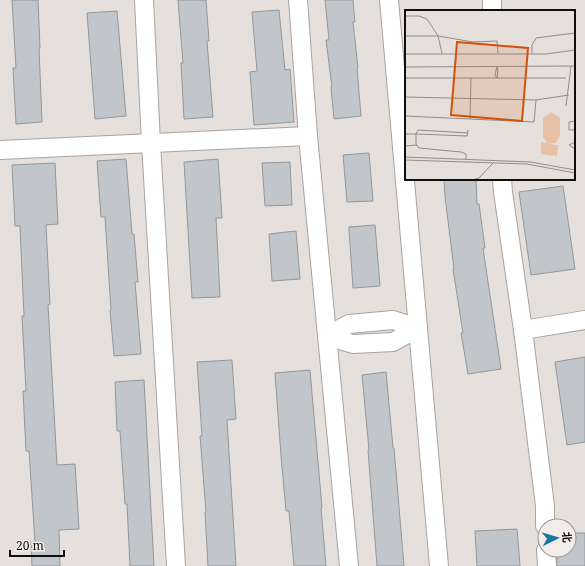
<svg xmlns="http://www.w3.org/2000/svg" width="585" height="566" viewBox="0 0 585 566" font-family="'Noto Serif','Noto Sans SC',serif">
<rect width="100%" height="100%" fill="#e6e0dc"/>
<g fill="#c0c6ca" stroke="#92979b">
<polygon points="12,0 38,0 40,48 39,48 42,122 16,124 13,68 16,68"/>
<polygon points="178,0 206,0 209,41 207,41 213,117 184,119 181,63 183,63"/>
<polygon points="325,0 353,0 355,22 353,22 358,68 357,68 361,116 334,119 331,87 332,87 326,40 329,40"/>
<polygon points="279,10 285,70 290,69 294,122 254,125 250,72 257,71 252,12"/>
<polygon points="117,11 126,116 95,119 87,13"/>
<polygon points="369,153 373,201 347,202 343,155"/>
<polygon points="126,159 132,234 134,234 138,282 135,282 141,354 114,356 110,310 111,310 105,217 101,217 97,161"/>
<polygon points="218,159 222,218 216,218 220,297 192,298 184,162"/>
<polygon points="290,162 292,205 265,206 262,163"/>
<polygon points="55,163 58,224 46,225 50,304 48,305 57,465 75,464 79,529 59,530 60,566 32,566 31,542 35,542 29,451 26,451 23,391 26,391 22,316 24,316 20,226 15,226 12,165"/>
<polygon points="444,179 476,179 477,204 479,204 485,248 483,248 501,369 468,374 461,333 463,333 453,269 454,269 445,197"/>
<polygon points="563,186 575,269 531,275 519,192"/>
<polygon points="375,225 380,286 353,288 349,230 349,227"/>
<polygon points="296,231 300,279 272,281 269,234"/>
<polygon points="585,357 585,442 567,445 555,362"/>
<polygon points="232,360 236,419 227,420 236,566 208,566 205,512 206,512 200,436 202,436 197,362"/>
<polygon points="310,370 322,508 321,508 326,566 294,566 289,511 286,511 281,456 275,373"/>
<polygon points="386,372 393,448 394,448 404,566 377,566 368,450 369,450 362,375"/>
<polygon points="144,380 154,566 130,566 127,504 125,504 120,431 117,431 115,382"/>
<polygon points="517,529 520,566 477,566 475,531"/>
<polygon points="569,533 585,533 585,566 557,566 557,550 569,550"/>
</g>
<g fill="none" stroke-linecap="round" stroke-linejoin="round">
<defs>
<g id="minor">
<polyline points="144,0 151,143 176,566"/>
<polyline points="298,0 308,136 349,566"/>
<polyline points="389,0 439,566"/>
<polyline points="492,0 492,11"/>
<polyline points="0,150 308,136"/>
<polyline points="502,179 503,192 523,330 545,506 545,526"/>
<polygon points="393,320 418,328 393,342 353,344 327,336 349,324"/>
<polyline points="523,330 585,320"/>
<polyline points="546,550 547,566"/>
</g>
</defs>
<use href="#minor" stroke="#a9a3a0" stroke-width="20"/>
<use href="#minor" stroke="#fff" stroke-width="18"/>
</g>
<g transform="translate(405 10)">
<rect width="170" height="170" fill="#e6e0dc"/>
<path d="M146,102l9,6v18l-4,7 -9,1 11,1 -1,11 -16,-2v-12l6,1 -4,-6v-19z" fill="#e8c0a6"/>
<path fill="none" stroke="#908c89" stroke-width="1" d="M0,6h14l8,3 11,17 35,6 24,-1 1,12M0,26h33l4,17M127,43v-8l4,-7 39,-5M0,44h141l29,-4M0,57l170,-1M92,57l1,3 -1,8 -2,-3zM0,68h161M0,87l131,3M161,96l5,-40M0,106l65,3 1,-41M65,109l64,3 2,-22 33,-5M170,111l-6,1v8h6M0,124h11l2,-4 50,3M170,132l-6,3 6,4M0,136l12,-1M0,147l126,5 44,8M0,150l122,4 48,9M61,150v-6l-5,-2 -42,-4 -3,-4v-10l51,2 1,-6M67,170l7,-2 14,-15"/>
<path fill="#d2520c" fill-opacity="0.15" stroke="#d2520c" stroke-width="2" d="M52,32l71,6 -6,73 -71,-6z"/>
<rect width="170" height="170" fill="none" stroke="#100e0d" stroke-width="2"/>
</g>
<g transform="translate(557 538) rotate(85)"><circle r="19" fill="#f3edea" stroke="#989492"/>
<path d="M0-3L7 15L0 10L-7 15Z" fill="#1876a3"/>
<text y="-6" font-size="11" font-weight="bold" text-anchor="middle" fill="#100e0d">北</text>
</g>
<path d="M10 550v6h54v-6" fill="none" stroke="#100e0d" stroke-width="2"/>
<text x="16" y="550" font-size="12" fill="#100e0d" stroke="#f3edea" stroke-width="3" paint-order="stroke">20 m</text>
</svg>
